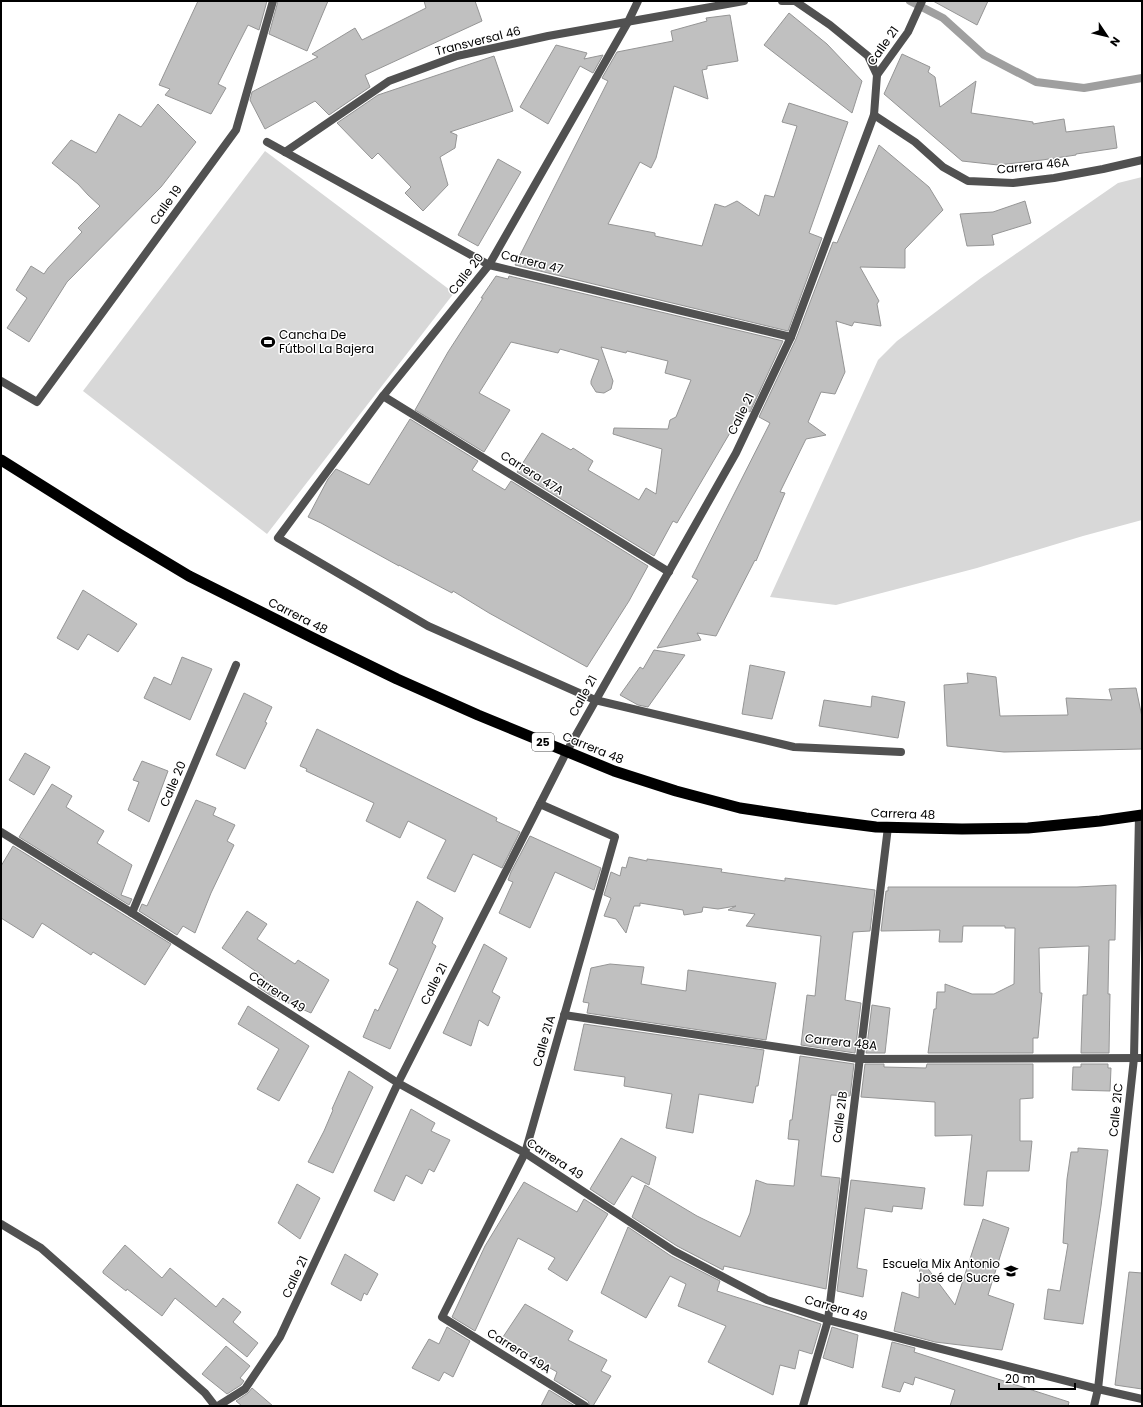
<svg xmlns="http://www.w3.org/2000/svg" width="1143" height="1407" viewBox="0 0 1143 1407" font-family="Poppins,sans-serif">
<rect width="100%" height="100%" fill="#fff"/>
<g fill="#d8d8d8">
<polygon points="265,151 454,293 267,534 83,391"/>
<polygon points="1142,177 1142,520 1083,536 977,568 836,605 770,597 878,360 897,341 981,278 1118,183"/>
</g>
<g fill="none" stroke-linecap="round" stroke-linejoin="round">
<polyline stroke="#9f9f9f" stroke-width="8" points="910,1 943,18 984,55 1036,82 1084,88 1142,78"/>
</g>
<g fill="#c0c0c0" stroke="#959595">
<polygon points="198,1 267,1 259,30 248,25 218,84 226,88 211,114 165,95 170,89 159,85"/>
<polygon points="278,1 328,1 307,51 269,34"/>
<polygon points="424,1 475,1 482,21 365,75 370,87 329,115 315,101 265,129 250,100 252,92 318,57 312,54 355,28 362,40 426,8"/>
<polygon points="933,1 988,1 977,25"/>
<polygon points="789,13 827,44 862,81 852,113 764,45"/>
<polygon points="730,15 738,61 707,66 707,69 702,70 708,99 674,86 656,158 651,168 640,162 608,224 655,233 655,236 702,246 715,204 725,207 737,201 759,216 765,195 774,197 797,126 782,122 789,103 848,122 809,233 822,238 788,331 515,265 608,81 602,78 617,52 673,41 671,31 707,21 706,18"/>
<polygon points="556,45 587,53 584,59 603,55 593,73 580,66 548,124 520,107"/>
<polygon points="902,54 930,67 928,72 935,77 940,107 976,81 971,113 1033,122 1033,124 1064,119 1066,132 1114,126 1117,148 1076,154 1076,155 1042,160 998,165 962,161 884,94"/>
<polygon points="494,56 513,111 450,132 457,135 455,148 440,157 448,185 423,211 405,193 411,187 378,153 372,159 337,123 378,95"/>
<polygon points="158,104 196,142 161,187 67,282 29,342 7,328 27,298 16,290 31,266 44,274 48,268 82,232 78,228 100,206 88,195 78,184 52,163 71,140 96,153 119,114 141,127"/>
<polygon points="879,145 929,187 943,210 905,249 905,268 860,267 879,301 877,304 881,326 854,322 852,326 836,321 845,372 835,394 821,392 808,422 826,435 806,439 780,492 785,493 756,561 755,560 716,636 697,633 701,640 657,648 698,580 692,577 770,423 759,417 796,339 833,242 837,243"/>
<polygon points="498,159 521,172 478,246 458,235"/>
<polygon points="1025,201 1031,223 992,235 994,245 967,246 960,214 993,212"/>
<polygon points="496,276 508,279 509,276 783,341 750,412 744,409 677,523 673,521 654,556 517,472 542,433 571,450 573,448 593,461 588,470 639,500 646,488 656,494 662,449 613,434 614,428 668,429 670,420 676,417 691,380 665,373 668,361 627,351 626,353 601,347 613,381 611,389 604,393 596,392 591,384 591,381 599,360 560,349 558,353 511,342 479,393 510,410 484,452 415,410 448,352 483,298 481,298"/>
<polygon points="410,419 478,461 472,470 505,490 511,481 648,566 629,601 587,667 489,613 453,591 452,593 399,565 399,566 321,523 308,517 328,479 336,469 369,485"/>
<polygon points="83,590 137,624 118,652 88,634 78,650 57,638"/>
<polygon points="654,650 685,655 648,707 638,705 620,695 640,667 643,669"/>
<polygon points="182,657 212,669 190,720 144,698 154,677 171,685"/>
<polygon points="750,665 785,672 772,719 742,714"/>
<polygon points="967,673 996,677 1000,716 1068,715 1066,698 1112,700 1109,689 1136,688 1142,717 1142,749 1004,752 947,746 944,685 968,683"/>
<polygon points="244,693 272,707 265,722 267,723 245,769 216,755"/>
<polygon points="872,696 905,702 898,738 819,726 824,700 871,707"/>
<polygon points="317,729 497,818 496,821 520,832 502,868 473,854 455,892 427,878 446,840 408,821 400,838 366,821 374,803 306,771 307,769 300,766"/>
<polygon points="25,753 50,767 34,795 9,780"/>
<polygon points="142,761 168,771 149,822 128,810 139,782 133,780"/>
<polygon points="52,784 72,796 66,807 104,831 97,843 132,865 121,895 132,899 129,905 19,837"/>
<polygon points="196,800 216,808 213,815 235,825 227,841 234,845 211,893 195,933 183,926 177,935 139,911 142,904 147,906"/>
<polygon points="530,836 601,868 594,890 555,872 530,928 499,913 513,882 508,880 511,872"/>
<polygon points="13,846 171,944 145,985 93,952 91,955 42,923 33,938 1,918 1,866"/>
<polygon points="629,857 647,861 647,859 722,869 721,872 785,881 785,878 875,890 870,931 853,932 845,1000 861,1003 855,1053 801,1045 807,995 815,996 821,936 746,926 755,914 728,910 736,906 718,909 703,907 702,912 684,915 683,910 640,903 640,906 634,906 626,933 616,919 604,916 611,898 604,895 611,872 620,876 622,867 626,868"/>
<polygon points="1116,885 1115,940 1109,940 1108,994 1110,994 1109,1053 1081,1053 1083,995 1087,995 1089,946 1039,948 1040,993 1042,993 1038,1038 1033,1038 1033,1053 928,1053 934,1009 936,1009 937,992 945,992 945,984 972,994 994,994 1014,984 1015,928 1005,928 1005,926 963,926 962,942 939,942 940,930 881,931 886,891 888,891 888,887 1077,887"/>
<polygon points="417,901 443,918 432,943 436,946 390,1049 363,1037 375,1009 378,1011 398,969 389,964"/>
<polygon points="247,911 267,924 257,939 295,964 298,960 329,980 311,1013 270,995 258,987 264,977 222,948"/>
<polygon points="484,944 507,958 492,992 500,997 488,1026 479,1020 471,1046 443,1033"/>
<polygon points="610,964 644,967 641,984 686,991 688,970 776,983 766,1040 587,1013 589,1003 583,1002 591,968"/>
<polygon points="872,1005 890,1008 885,1053 866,1053"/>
<polygon points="248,1006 309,1046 279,1101 257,1089 279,1049 238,1024"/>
<polygon points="584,1024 764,1050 758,1086 756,1086 753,1103 699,1094 693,1133 666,1128 672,1094 624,1086 625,1077 574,1070"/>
<polygon points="800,1056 854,1064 850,1096 831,1095 824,1151 821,1176 840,1178 826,1289 724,1266 723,1270 677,1246 632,1217 645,1185 697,1216 740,1237 750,1213 756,1180 767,1184 794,1186 799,1140 788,1139 790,1120 792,1120"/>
<polygon points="865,1064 884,1064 884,1067 926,1068 927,1064 1033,1064 1033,1098 1020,1099 1020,1141 1032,1141 1029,1171 987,1171 983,1206 964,1205 972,1135 935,1136 935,1102 861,1097"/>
<polygon points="1081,1064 1108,1064 1108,1068 1111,1068 1110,1091 1072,1090 1073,1067 1081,1067"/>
<polygon points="349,1071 373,1087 333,1173 308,1162 324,1131 333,1110 332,1109"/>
<polygon points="411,1109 435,1123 431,1131 450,1140 434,1172 429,1169 422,1184 406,1175 394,1201 374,1191"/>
<polygon points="621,1138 656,1157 649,1185 632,1176 614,1205 590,1189"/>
<polygon points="1078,1148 1108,1150 1101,1206 1083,1324 1044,1319 1048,1289 1060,1291 1068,1244 1063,1243 1067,1179 1071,1152 1078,1152"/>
<polygon points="851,1180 925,1188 922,1209 893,1206 892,1212 865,1208 857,1268 867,1270 863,1297 837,1291"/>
<polygon points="524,1182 577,1212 584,1199 608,1214 567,1281 548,1269 555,1258 518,1238 475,1331 452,1317 485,1246"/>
<polygon points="297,1184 320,1198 300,1239 278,1223"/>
<polygon points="983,1219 1009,1228 988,1295 1014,1304 1002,1350 935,1342 894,1331 902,1292 919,1298 920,1258 955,1305"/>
<polygon points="628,1227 671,1256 720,1281 717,1291 821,1324 812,1354 799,1350 795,1369 780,1365 773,1395 708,1362 726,1326 678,1306 686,1284 670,1276 646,1318 601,1293"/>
<polygon points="125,1245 162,1278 170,1268 216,1307 223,1298 241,1312 233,1322 258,1343 247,1357 175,1298 162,1316 127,1289 126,1291 103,1273 103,1271"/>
<polygon points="345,1254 378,1274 367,1295 364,1293 361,1301 331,1284"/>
<polygon points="1129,1272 1142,1273 1142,1389 1115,1385"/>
<polygon points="525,1304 573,1331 568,1340 607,1360 601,1371 611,1376 593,1406 590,1406 588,1401 554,1380 557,1372 501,1340"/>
<polygon points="447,1327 470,1341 453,1377 444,1372 439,1381 412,1368 429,1339 439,1344"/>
<polygon points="832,1327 858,1335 853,1368 823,1358"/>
<polygon points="892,1342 915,1348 914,1352 1069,1402 1068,1406 950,1406 955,1390 915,1377 913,1385 904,1382 900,1392 882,1387"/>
<polygon points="226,1346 250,1366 240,1378 244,1381 241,1385 227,1394 202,1374"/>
<polygon points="252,1388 273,1406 242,1406 236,1401 248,1393"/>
<polygon points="549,1390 575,1406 541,1406"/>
</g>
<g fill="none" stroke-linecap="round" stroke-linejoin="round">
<g stroke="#515151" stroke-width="8">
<polyline points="638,1 628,22 489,265 383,396 278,538 428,626 595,700 794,747 901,752"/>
<polyline points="782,1 795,1 830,25 868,56 877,75"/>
<polyline points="874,115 915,142 943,167 968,181 1013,183 1054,178 1103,169 1142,160"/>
<polyline points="267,142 489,265 791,337"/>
<polyline points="285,152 389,81 457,56 548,36 744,1"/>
<polyline points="1,381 37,402 236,130 273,1"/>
<polyline points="383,396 669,572"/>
<polyline points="540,804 615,837 525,1153 442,1317 585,1406"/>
<polyline points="1,832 132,913 398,1083 525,1153 674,1251 767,1300 828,1320 1098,1389 1142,1399"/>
<polyline points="132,913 236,665"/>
<polyline points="564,1015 859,1059 1142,1058"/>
<polyline points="1,1224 41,1248 205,1393 215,1406"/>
<polyline points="218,1406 245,1389 280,1337 398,1083 567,751 736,453 791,337 874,115 877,75 908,32 922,1"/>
<polyline points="803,1406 828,1320 888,827"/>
<polyline points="1094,1406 1098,1389 1134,1058 1139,815"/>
</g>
<polyline stroke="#000" stroke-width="11" points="1,460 119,534 189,576 313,638 397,679 478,715 614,771 676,791 740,808 806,818 876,827 962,829 1028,828 1100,821 1142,815"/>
</g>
<defs>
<symbol id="stadium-bare" viewBox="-9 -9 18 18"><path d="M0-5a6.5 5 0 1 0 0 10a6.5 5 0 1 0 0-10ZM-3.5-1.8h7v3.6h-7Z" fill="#000" stroke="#fff" stroke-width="2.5" paint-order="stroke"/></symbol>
<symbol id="school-bare" viewBox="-9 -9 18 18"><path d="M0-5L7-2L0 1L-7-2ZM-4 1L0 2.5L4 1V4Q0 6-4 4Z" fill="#000" stroke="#fff" stroke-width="2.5" paint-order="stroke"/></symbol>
</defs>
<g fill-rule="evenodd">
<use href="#stadium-bare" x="258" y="332" width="20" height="20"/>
<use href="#school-bare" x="1001" y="1261" width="20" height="20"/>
</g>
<g text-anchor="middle" stroke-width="3" stroke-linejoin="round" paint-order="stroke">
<rect fill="#fff" stroke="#4c4c4c" stroke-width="1" x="532" y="733" width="22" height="18" rx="3"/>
<g font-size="11" font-weight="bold" fill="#000">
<text x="543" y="746">25</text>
</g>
<g font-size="12" fill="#000" stroke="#fff">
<text transform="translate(478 41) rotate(-14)" y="4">Transversal 46</text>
<text transform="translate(883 46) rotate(-55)" y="4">Calle 21</text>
<text transform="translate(1033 166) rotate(-6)" y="4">Carrera 46A</text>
<text transform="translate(166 205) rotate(-54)" y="4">Calle 19</text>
<text transform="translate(532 262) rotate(14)" y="4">Carrera 47</text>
<text transform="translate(466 274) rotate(-52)" y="4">Calle 20</text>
<text transform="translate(741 414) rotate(-64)" y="4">Calle 21</text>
<text transform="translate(532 473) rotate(32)" y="4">Carrera 47A</text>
<text transform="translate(298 616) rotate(27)" y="4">Carrera 48</text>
<text transform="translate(583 696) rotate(-61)" y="4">Calle 21</text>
<text transform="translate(593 748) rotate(22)" y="4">Carrera 48</text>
<text transform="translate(173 784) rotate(-67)" y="4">Calle 20</text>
<text transform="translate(903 814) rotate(2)" y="4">Carrera 48</text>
<text transform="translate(434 984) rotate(-63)" y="4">Calle 21</text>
<text transform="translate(277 992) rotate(33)" y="4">Carrera 49</text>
<text transform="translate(544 1041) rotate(-74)" y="4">Calle 21A</text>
<text transform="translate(841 1042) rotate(6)" y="4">Carrera 48A</text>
<text transform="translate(1116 1110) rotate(-84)" y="4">Calle 21C</text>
<text transform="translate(840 1117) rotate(-83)" y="4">Calle 21B</text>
<text transform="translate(555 1159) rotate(33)" y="4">Carrera 49</text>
<text transform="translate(295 1277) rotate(-65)" y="4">Calle 21</text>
<text transform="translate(836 1308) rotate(16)" y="4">Carrera 49</text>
<text transform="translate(519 1351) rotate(32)" y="4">Carrera 49A</text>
</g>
<g font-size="12" fill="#000" stroke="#fff" text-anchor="start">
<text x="279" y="339">Cancha De<tspan x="279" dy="14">Fútbol La Bajera</tspan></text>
<text x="1000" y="1268" text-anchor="end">Escuela Mix Antonio<tspan x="1000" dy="14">José de Sucre</tspan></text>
</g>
</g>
<rect width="1143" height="1407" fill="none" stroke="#000000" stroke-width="4"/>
<g transform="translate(1107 36) rotate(125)" stroke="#ffffff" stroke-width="3" paint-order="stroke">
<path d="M0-3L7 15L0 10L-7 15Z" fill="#000000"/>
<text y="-6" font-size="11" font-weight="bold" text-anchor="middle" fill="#000000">N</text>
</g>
<path d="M999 1383v6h76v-6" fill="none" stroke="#000000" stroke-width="2"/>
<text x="1005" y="1383" font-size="12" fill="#000000" stroke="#ffffff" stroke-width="3" paint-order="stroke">20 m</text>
</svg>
